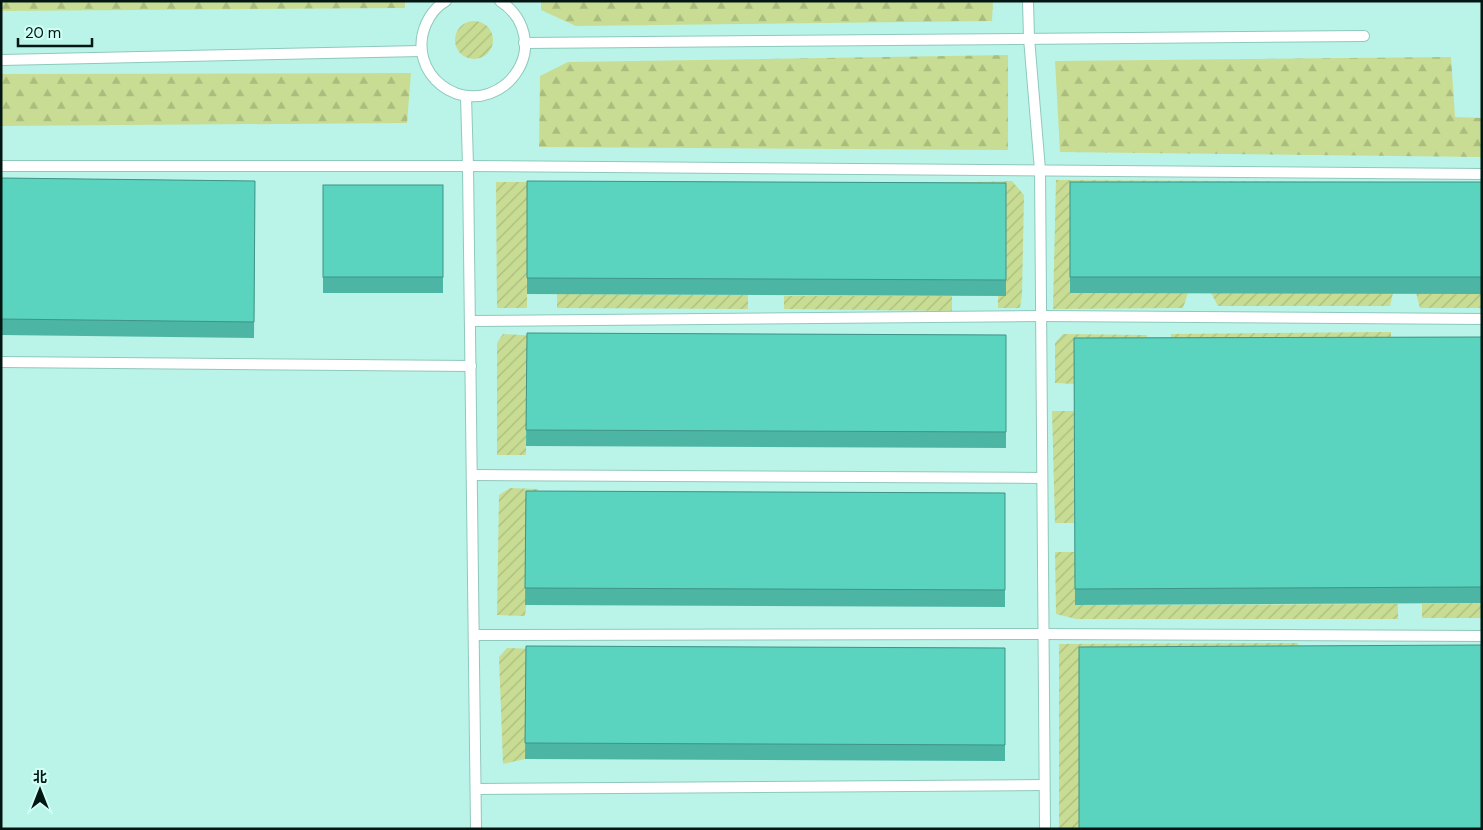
<svg xmlns="http://www.w3.org/2000/svg" width="1483" height="830" viewBox="0 0 1483 830" font-family="'DM Sans','Noto Sans SC',sans-serif">
<defs>
<pattern id="forest-firs" width="22" height="20" patternUnits="userSpaceOnUse" patternTransform="scale(1.25)"><rect width="22" height="20" fill="#c8dd93"/><path d="M5 1l3.5 6h-7zM16 11l3.5 6h-7z" fill="#aabd7e"/></pattern>
<pattern id="garden-furrows" width="10" height="10" patternUnits="userSpaceOnUse" patternTransform="scale(1.25)"><rect width="10" height="10" fill="#c8dd93"/><path d="M-1 1l2-2M0 10L10 0M9 11l2-2" fill="none" stroke="#aabd7e"/></pattern>
</defs>
<rect width="100%" height="100%" fill="#baf4e8"/>
<g fill="url(#forest-firs)">
<polygon points="1,1 405,1 405,8 1,11"/>
<polygon points="541,1 993,1 992,21 576,26 541,10"/>
<polygon points="1008,55 1008,150 539,147 540,76 568,62"/>
<polygon points="1451,57 1455,117 1482,118 1482,157 1060,152 1055,61"/>
<polygon points="411,73 407,123 1,126 1,74"/>
</g>
<g fill="url(#garden-furrows)">
<circle cx="474" cy="40" r="19"/>
<polygon points="1056,180 1394,182 1395,198 1188,293 1183,308 1053,309"/>
<polygon points="1012,181 1024,195 1022,294 1020,308 998,308 998,296 1006,296 1006,199 905,184"/>
<polygon points="496,182 553,182 527,198 527,308 497,308"/>
<polygon points="1211,293 1393,293 1390,306 1218,306"/>
<polygon points="1416,293 1482,294 1482,308 1420,308"/>
<polygon points="557,294 748,295 748,309 557,308"/>
<polygon points="784,296 952,296 952,311 784,309"/>
<polygon points="1391,332 1391,353 1171,354 1171,334"/>
<polygon points="503,334 540,336 527,350 526,455 497,455 497,343"/>
<polygon points="1063,334 1147,335 1147,354 1074,355 1074,384 1055,383 1055,343"/>
<polygon points="1052,411 1074,411 1074,523 1055,523"/>
<polygon points="510,488 538,489 538,508 525,616 497,615 499,495"/>
<polygon points="1055,552 1075,552 1075,605 1398,604 1398,619 1076,619 1056,614"/>
<polygon points="1482,603 1482,618 1422,618 1422,604"/>
<polygon points="1298,643 1300,662 1079,663 1079,829 1059,829 1059,644"/>
<polygon points="507,648 536,649 526,663 525,759 503,764 499,657"/>
</g>
<g fill="none" stroke-linecap="round" stroke-linejoin="round">
<defs>
<g id="service">
<path d="M446,1c-9,5 -16,14 -20,23 -21,49 36,94 79,61 10,-8 19,-22 20,-36 1,-20 -8,-37 -25,-48"/>
<polyline points="1028,1 1029,38 1040,170 1045,829"/>
<polyline points="524,43 1364,36"/>
<polyline points="1,60 421,51"/>
<polyline points="466,96 468,166 476,829"/>
<polyline points="1,166 468,166 1482,174"/>
<polyline points="470,321 1041,316 1482,319"/>
<polyline points="1,362 471,366"/>
<polyline points="472,475 1042,478"/>
<polyline points="474,635 1043,634 1482,636"/>
<polyline points="476,789 1044,785"/>
</g>
</defs>
<use href="#service" stroke="#8fc8bc" stroke-width="12"/>
<use href="#service" stroke="#fff" stroke-width="10"/>
</g>
<g fill="#4db5a4">
<polygon points="1,178 255,181 254,338 1,335"/>
<polygon points="527,181 1006,183 1006,296 527,294"/>
<polygon points="1070,182 1482,182 1482,294 1070,293"/>
<rect x="323" y="185" width="120" height="108"/>
<polygon points="527,333 1006,335 1006,448 526,446"/>
<polygon points="1482,337 1482,603 1075,605 1074,338"/>
<polygon points="526,491 1005,493 1005,607 525,605"/>
<polygon points="526,646 1005,648 1005,761 525,759"/>
</g>
<g fill="#5ad3bf" stroke="#3f9486">
<polygon points="1,178 255,181 254,322 1,319"/>
<polygon points="527,181 1006,183 1006,280 527,278"/>
<rect x="1070" y="182" width="412" height="95"/>
<rect x="323" y="185" width="120" height="92"/>
<polygon points="527,333 1006,335 1006,432 526,430"/>
<polygon points="1482,337 1482,587 1075,589 1074,338"/>
<polygon points="526,491 1005,493 1005,590 525,588"/>
<polygon points="1482,645 1482,829 1079,829 1079,647"/>
<polygon points="526,646 1005,648 1005,745 525,743"/>
</g>
<rect width="1483" height="830" fill="none" stroke="#021713" stroke-width="5"/>
<g transform="translate(40 790)" stroke="#d0fff5" stroke-width="4" paint-order="stroke">
<path d="M0-4L9 19L0 12L-9 19Z" fill="#021713"/>
<text y="-8" font-size="14" font-weight="bold" text-anchor="middle" fill="#021713">北</text>
</g>
<path d="M18 38v8h74v-8" fill="none" stroke="#021713" stroke-width="2.5"/>
<text x="25" y="38" font-size="15" fill="#021713" stroke="#d0fff5" stroke-width="4" paint-order="stroke">20 m</text>
</svg>
